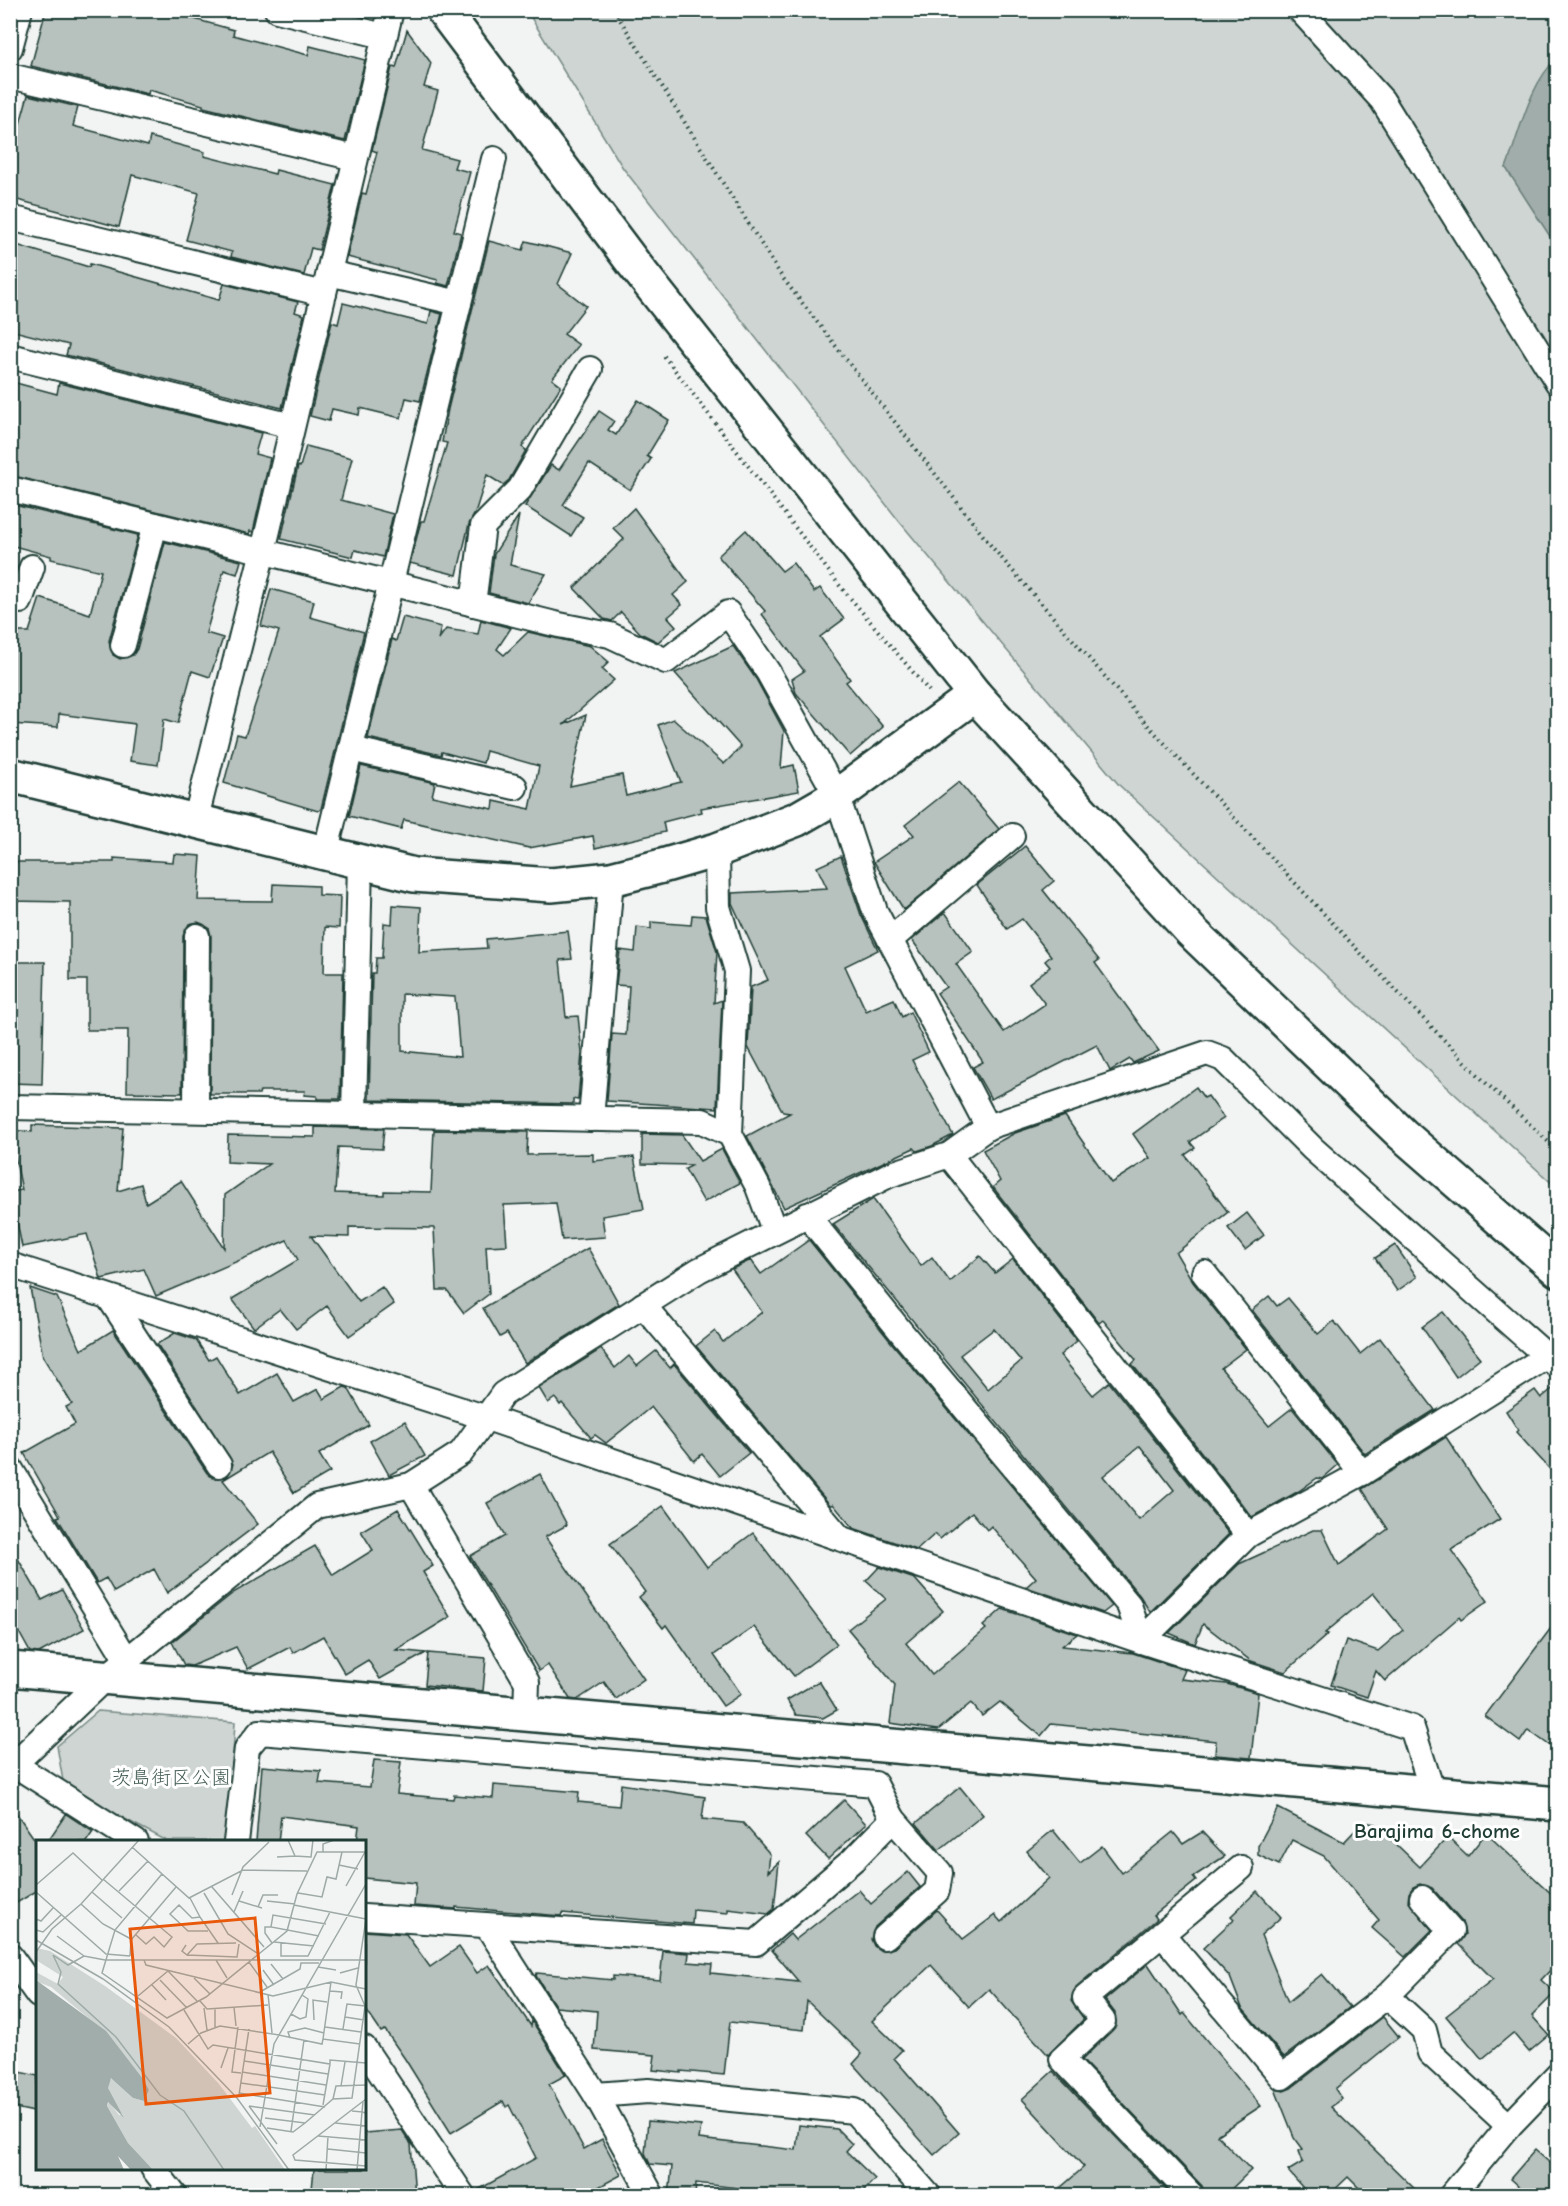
<svg xmlns="http://www.w3.org/2000/svg" width="1568" height="2206" viewBox="0 0 1568 2206" font-family="'Comic Neue','Klee One',sans-serif">
<rect width="100%" height="100%" fill="#f2f3f3"/>
<filter id="ink" filterUnits="userSpaceOnUse"><feTurbulence type="fractalNoise" baseFrequency=".0167" numOctaves="2"/><feDisplacementMap in="SourceGraphic" scale="12" xChannelSelector="R" yChannelSelector="G"/><feConvolveMatrix kernelMatrix="1 2 1 2 8 2 1 2 1" color-interpolation-filters="sRGB"/></filter>
<g filter="url(#ink)">
<g fill="#ced5d3" stroke="#768984" stroke-width="1.5">
<polygon points="527,11 1557,11 1557,59 1550,65 1506,168 1557,247 1557,1188 1119,785 899,521 623,168"/>
<polygon points="98,1711 235,1722 228,1841 167,1841 64,1787 57,1746"/>
</g>
<path fill="#a1adaa" stroke="#6d807b" stroke-width="1.5" d="M1557,59v188l-51,-79c13,-33 24,-87 51,-109z"/>
<g fill="#b7c1bd" stroke="#1f3d34" stroke-width="1.5" fill-rule="evenodd">
<polygon points="46,10 162,10 234,30 233,35 308,55 310,46 365,60 345,141 203,107 203,105 149,90 148,94 31,66"/>
<polygon points="407,30 431,63 424,87 438,91 422,150 457,159 454,168 470,172 454,231 461,233 448,286 437,283 438,280 347,257 362,193 366,194 377,152 372,150 392,67 396,68"/>
<polygon points="28,95 78,107 73,126 148,146 150,137 205,152 204,156 275,174 276,170 335,185 319,250 311,248 304,275 231,257 232,252 186,240 199,193 132,175 119,227 10,198 10,159"/>
<polygon points="489,241 523,250 526,241 572,253 558,284 586,306 564,334 579,345 552,379 561,386 522,447 526,450 509,480 503,485 487,475 475,513 469,524 457,575 410,563 421,521 424,521 447,443 442,442 448,409"/>
<polygon points="10,243 89,267 90,264 219,300 224,284 298,302 295,312 304,315 282,408 66,355 69,345 10,330"/>
<polygon points="343,303 428,324 431,311 442,314 420,401 406,398 401,418 360,408 359,415 332,409 329,421 310,416 332,322 338,324"/>
<polygon points="16,383 57,394 59,383 261,433 255,454 270,458 253,532 250,531 249,534 10,475 10,404"/>
<polygon points="638,400 669,420 647,456 651,459 630,490 589,463 563,505 583,517 571,536 525,506 551,465 559,470 599,411 614,421 608,430 616,435"/>
<polygon points="306,446 352,458 341,500 393,514 383,557 355,550 353,557 281,539 298,466 300,467"/>
<polygon points="10,504 138,535 109,641 113,655 120,659 133,655 137,649 165,542 241,561 237,574 224,570 206,633 223,638 210,677 192,671 178,723 164,719 158,765 130,761 135,724 59,714 58,727 10,724 10,632 29,632 40,598 90,614 101,571 51,559 51,556 10,545"/>
<polygon points="634,508 688,582 673,595 682,605 668,617 676,626 658,642 640,633 621,612 612,621 604,619 574,588 624,539 613,528"/>
<polygon points="519,515 510,565 546,574 528,603 489,593 494,554"/>
<polygon points="746,530 782,571 793,563 814,592 820,588 844,619 820,637 850,679 846,682 883,727 850,756 796,693 792,679 804,671 762,614 765,611 718,556"/>
<polygon points="271,589 314,601 310,617 364,632 321,809 318,811 224,783 237,734 245,736 279,631 261,626"/>
<polygon points="403,617 441,627 438,640 446,629 478,634 481,620 511,628 497,649 504,655 528,632 590,646 609,662 602,669 614,680 563,725 586,715 570,786 622,775 626,796 681,782 658,725 673,719 724,764 741,747 675,673 733,646 756,679 784,731 781,768 794,765 799,791 701,808 702,812 663,822 665,832 595,848 593,836 529,848 404,820 401,829 349,816 361,766 435,783 432,796 493,809 494,801 530,809 539,766 486,751 483,763 442,752 441,755 368,738 392,639 396,641"/>
<polygon points="959,782 999,829 904,910 874,862 914,835 905,825"/>
<polygon points="1025,846 1054,881 1043,890 1099,960 1095,963 1159,1051 1133,1063 1130,1059 1110,1071 1097,1045 991,1099 973,1067 983,1062 937,993 946,987 912,940 945,912 973,952 956,964 1004,1032 1045,1004 1029,983 1050,967 1045,961 1051,956 1022,919 1007,929 977,885"/>
<polygon points="174,854 201,856 198,900 272,901 273,884 318,886 318,895 340,896 339,928 325,927 324,973 343,973 340,1099 317,1099 317,1096 304,1095 305,1091 260,1091 259,1094 210,1094 211,936 209,928 198,922 189,924 183,936 182,1093 127,1092 128,1030 87,1030 87,980 70,980 70,902 10,901 10,862 114,862 114,858 173,862"/>
<polygon points="841,856 861,915 878,950 845,966 866,1011 894,999 902,1017 910,1012 929,1052 912,1060 953,1135 932,1146 917,1151 914,1148 784,1208 747,1136 790,1113 783,1112 748,1047 751,987 768,980 732,903 732,893 827,888 817,867"/>
<path d="M393,905l28,2 -2,45 68,-4 -1,-9 82,-8 4,28 -12,1 6,57 12,-1 4,37 -4,47 -5,-1v5l-204,-4 3,-127h3l1,-15h6l2,-35 8,1zM402,994l53,3 5,60 -58,-6z"/>
<polygon points="692,915 706,916 717,952 714,1003 722,1000 717,1108 607,1101 612,1034 626,1035 629,986 616,985 620,950 635,952 637,927 651,929 651,922 691,925"/>
<polygon points="10,962 45,962 42,1084 10,1083"/>
<polygon points="1196,1087 1204,1098 1208,1096 1224,1118 1190,1142 1195,1148 1185,1155 1228,1212 1176,1253 1193,1282 1246,1349 1221,1368 1269,1426 1292,1408 1338,1465 1322,1479 1317,1478 1299,1491 1252,1517 1132,1364 1136,1360 1103,1320 1099,1323 999,1195 993,1187 1000,1181 983,1150 1015,1133 1065,1116 1111,1183 1150,1158 1133,1134"/>
<polygon points="32,1125 123,1128 118,1191 141,1184 146,1203 181,1181 224,1248 225,1195 269,1164 227,1162 228,1135 315,1137 315,1127 384,1129 382,1149 338,1147 335,1193 384,1195 384,1191 431,1192 434,1130 528,1132 527,1155 593,1154 593,1161 634,1157 644,1209 602,1216 605,1237 562,1240 556,1203 504,1205 507,1245 486,1246 489,1294 464,1313 447,1290 437,1290 434,1228 349,1227 349,1237 311,1236 359,1302 382,1287 394,1304 349,1336 327,1306 296,1329 280,1309 254,1328 232,1299 298,1260 287,1240 156,1296 144,1269 101,1279 87,1234 22,1247 11,1192 22,1190 14,1152 12,1151 13,1130 32,1132"/>
<polygon points="642,1134 682,1135 700,1161 722,1149 740,1183 704,1202 685,1169 693,1165 642,1164"/>
<path d="M873,1199l48,67 11,-9 18,25 30,-26 15,17 18,-14 64,82 -17,14 33,40 16,-13 120,152 -79,78 -10,-16 -307,-372zM994,1329l27,32 -33,28 -28,-34zM1140,1446l34,44 -35,30 -36,-44z"/>
<polygon points="1247,1213 1264,1235 1245,1250 1228,1228"/>
<polygon points="809,1240 891,1342 1112,1606 1103,1613 1026,1587 1036,1578 991,1526 987,1530 972,1512 940,1539 935,1534 917,1550 853,1528 833,1504 831,1506 696,1346 715,1331 723,1342 762,1312 732,1269 751,1260 761,1274"/>
<polygon points="1395,1245 1417,1277 1397,1291 1375,1258"/>
<polygon points="588,1248 619,1304 525,1363 507,1333 500,1337 483,1308"/>
<polygon points="30,1288 57,1297 81,1350 113,1330 207,1473 213,1478 227,1477 233,1464 157,1344 175,1333 196,1340 209,1360 216,1356 240,1395 277,1373 294,1402 318,1389 324,1399 344,1387 348,1388 369,1425 319,1454 330,1472 294,1493 269,1452 223,1480 258,1524 167,1593 154,1569 114,1592 106,1578 97,1583 57,1517 60,1516 24,1453 75,1424 66,1407 72,1404 43,1357"/>
<polygon points="1269,1296 1277,1306 1288,1298 1318,1334 1334,1321 1360,1354 1380,1338 1435,1410 1365,1454 1252,1310"/>
<polygon points="1443,1312 1480,1358 1456,1377 1422,1327"/>
<polygon points="601,1349 615,1368 629,1356 637,1366 656,1351 670,1368 674,1364 749,1453 720,1476 702,1454 694,1461 651,1407 606,1443 595,1435 591,1438 562,1403 560,1405 555,1398 548,1403 539,1388"/>
<polygon points="1557,1385 1557,1477 1516,1432 1518,1430 1506,1411 1535,1390 1541,1398"/>
<polygon points="405,1421 425,1456 389,1475 370,1441"/>
<polygon points="1446,1437 1500,1519 1451,1550 1488,1601 1461,1620 1459,1617 1385,1681 1376,1671 1367,1697 1331,1685 1346,1640 1378,1651 1403,1630 1373,1593 1325,1633 1328,1634 1285,1672 1251,1661 1203,1624 1195,1644 1169,1633 1239,1564 1313,1530 1322,1530 1339,1565 1388,1529 1362,1489"/>
<polygon points="540,1474 567,1525 545,1537 644,1679 616,1699 604,1682 577,1700 570,1699 548,1665 539,1671 470,1556 505,1536 487,1503"/>
<polygon points="663,1506 707,1567 753,1533 837,1644 794,1676 754,1627 714,1655 741,1694 723,1706 666,1625 663,1628 639,1597 645,1592 610,1544"/>
<polygon points="398,1509 433,1566 423,1572 450,1617 396,1650 426,1653 380,1679 368,1660 345,1674 323,1636 293,1653 290,1647 248,1669 236,1647 192,1666 184,1665 172,1642 233,1593 315,1546 333,1575 373,1550 361,1531"/>
<polygon points="10,1545 42,1600 62,1590 84,1629 39,1653 30,1652 10,1616"/>
<polygon points="879,1567 915,1579 943,1611 906,1643 932,1675 986,1629 983,1626 1002,1609 1077,1634 1062,1646 1133,1653 1185,1670 1181,1679 1227,1684 1258,1693 1251,1758 1215,1755 1216,1741 1051,1724 1041,1736 1000,1702 982,1716 971,1703 938,1730 890,1723 895,1685 848,1629 886,1599 866,1581"/>
<polygon points="1557,1620 1557,1734 1549,1745 1528,1730 1520,1742 1485,1716"/>
<polygon points="428,1653 486,1658 483,1691 425,1685"/>
<polygon points="819,1681 837,1710 823,1718 796,1715 787,1700"/>
<polygon points="374,1760 401,1762 397,1794 453,1799 454,1795 493,1798 494,1785 579,1792 578,1802 619,1806 621,1784 705,1797 702,1819 743,1823 770,1854 768,1872 779,1862 774,1909 768,1914 728,1909 728,1913 693,1910 692,1924 562,1913 561,1916 456,1907 456,1909 414,1906 416,1883 364,1878 364,1842 357,1842 359,1826 281,1816 278,1842 256,1842 262,1766 321,1771 319,1783 370,1787"/>
<polygon points="960,1787 983,1815 939,1850 916,1823"/>
<polygon points="844,1800 866,1824 828,1859 806,1836"/>
<polygon points="10,1804 38,1844 38,1890 10,1907"/>
<polygon points="1278,1808 1344,1842 1363,1822 1375,1824 1420,1867 1448,1837 1468,1856 1486,1833 1557,1899 1557,1963 1541,1980 1555,1993 1532,2016 1549,2035 1529,2052 1513,2033 1482,2059 1446,2016 1493,1979 1458,1944 1465,1934 1462,1922 1432,1888 1420,1884 1413,1887 1409,1893 1408,1901 1432,1930 1405,1957 1372,1928 1379,1920 1324,1856 1292,1840 1279,1865 1258,1855 1258,1846"/>
<polygon points="66,1814 93,1832 86,1842 47,1842"/>
<polygon points="1053,1830 1080,1863 1102,1846 1122,1873 1173,1832 1183,1844 1202,1832 1225,1856 1193,1877 1196,1881 1154,1915 1157,1919 1076,1987 1071,2001 1084,2019 1048,2055 989,1989 969,2007 931,1965 872,2021 902,2050 894,2058 959,2133 934,2155 853,2064 862,2054 807,2001 804,2030 730,2022 724,2075 681,2071 681,2073 653,2070 655,2055 594,2050 597,2011 556,2007 536,1976 537,1973 613,1980 613,1976 660,1980 663,1951 689,1953 688,1962 712,1964 711,1973 799,1982 772,1950 790,1934 795,1940 859,1890 871,1904 908,1872 920,1887 875,1927 871,1939 874,1946 881,1951 894,1948 937,1910 963,1939 995,1915 1001,1922 1049,1878 1027,1851"/>
<polygon points="1257,1891 1281,1917 1261,1935 1288,2002 1322,1974 1350,2007 1284,2057 1242,2008 1230,1977 1203,1948 1234,1919 1231,1916"/>
<polygon points="364,1931 406,1934 430,1967 459,1947 477,1973 489,1965 531,2026 532,2021 566,2075 549,2084 584,2149 602,2139 621,2175 582,2196 477,2196 476,2191 536,2158 509,2105 506,2107 503,2101 451,2133 405,2059 385,2030 381,2032 364,2007"/>
<polygon points="1148,1964 1182,2015 1184,2013 1261,2106 1217,2135 1251,2170 1224,2196 1206,2196 1202,2186 1082,2060 1116,2026 1115,2013 1105,2000"/>
<polygon points="1383,2017 1399,2037 1335,2089 1342,2099 1331,2107 1422,2196 1367,2196 1348,2177 1328,2196 1310,2196 1288,2171 1303,2162 1299,2151 1303,2149 1294,2137 1275,2089 1284,2091 1291,2088"/>
<polygon points="10,2070 38,2076 34,2112 10,2107"/>
<polygon points="1053,2071 1172,2196 1051,2196 1084,2167 1022,2099"/>
<polygon points="648,2121 701,2126 699,2139 796,2150 799,2125 837,2129 852,2144 846,2151 875,2179 858,2196 763,2196 763,2191 696,2183 695,2196 669,2196 672,2166 650,2164 645,2153"/>
<polygon points="402,2130 411,2144 415,2196 368,2196 312,2189 314,2169 364,2169 364,2133"/>
<polygon points="1535,2150 1557,2169 1557,2196 1529,2196 1510,2179"/>
</g>
<g fill="none" stroke-linecap="round" stroke-linejoin="round">
<defs>
<g id="street">
<polyline points="277,10 384,36"/>
<polyline points="1300,10 1382,100 1558,383"/>
<polyline points="10,48 20,10"/>
<polyline points="10,76 355,158"/>
<polyline points="10,218 324,294"/>
<polyline points="459,303 494,159"/>
<polyline points="10,356 292,426"/>
<polyline points="10,489 559,625 610,635 666,661 728,613 768,672 837,796 875,911 988,1127"/>
<polyline points="10,601 20,601 32,567"/>
<polyline points="473,604 483,526 520,489 590,369"/>
<polyline points="123,645 155,525"/>
<polyline points="351,749 515,787"/>
<polyline points="195,822 263,551 391,10"/>
<polyline points="717,850 718,907 737,971 730,1134"/>
<polyline points="325,854 459,303 329,273"/>
<polyline points="890,940 1012,836"/>
<polyline points="10,1107 702,1121 730,1134 758,1187 774,1230"/>
<polyline points="196,1110 197,936"/>
<polyline points="354,1113 360,862"/>
<polyline points="591,1119 611,879"/>
<polyline points="949,1155 1248,1535"/>
<polyline points="807,1215 902,1333 1129,1605 1141,1641 1248,1535 1362,1473 1546,1357"/>
<polyline points="10,1265 487,1418 1141,1641 1412,1728 1433,1793"/>
<polyline points="1204,1273 1362,1473"/>
<polyline points="110,1299 219,1465"/>
<polyline points="643,1305 839,1537"/>
<polyline points="10,1468 127,1660"/>
<polyline points="411,1485 527,1682 526,1713"/>
<polyline points="15,1765 136,1842"/>
<polyline points="10,1768 106,1677 317,1506 411,1485 461,1453 503,1394 699,1270 889,1175 949,1155 988,1127 1207,1053 1223,1059 1313,1149 1558,1366"/>
<polyline points="236,1842 247,1748 260,1732 875,1784 893,1819"/>
<polyline points="364,1917 756,1943 854,1859 893,1819 940,1873 937,1891 885,1937"/>
<polyline points="488,1927 596,2095 652,2196"/>
<polyline points="1162,1934 1241,1868"/>
<polyline points="10,1956 38,1995"/>
<polyline points="1387,1996 1451,1931 1422,1898"/>
<polyline points="364,2048 463,2196"/>
<polyline points="596,2095 648,2091 854,2111 929,2196"/>
<polyline points="153,2168 175,2196"/>
<polyline points="1192,2196 1062,2059 1103,2021 1085,1998 1162,1934 1282,2077 1387,1996 1424,2030 1430,2053 1509,2126"/>
<polyline points="1451,2196 1509,2126 1558,2075"/>
</g>
<g id="secondary">
<polyline points="443,10 634,264 975,695 1191,931 1402,1134 1558,1270"/>
<polyline points="10,775 414,875 551,885 611,879 662,866 717,850 797,819 837,796 975,695"/>
<polyline points="10,1669 1558,1804"/>
</g>
</defs>
<use href="#street" stroke="#1f3d34" stroke-width="28"/>
<use href="#secondary" stroke="#1f3d34" stroke-width="38"/>
<g stroke="#1f3d34" stroke-width="4" stroke-dasharray="1.5 4.5" stroke-linecap="butt">
<polyline points="614,10 782,277 992,547 1141,718 1381,975 1486,1083 1558,1151"/>
<polyline points="664,356 840,586 929,691"/>
</g>
<use href="#street" stroke="#fff" stroke-width="24"/>
<use href="#secondary" stroke="#fff" stroke-width="33"/>
</g>
</g>
<g text-anchor="middle" stroke-width="6" stroke-linejoin="round" paint-order="stroke">
<g font-size="20" fill="#425b54" stroke="#fff">
<text x="171" y="1784">茨島街区公園</text>
</g>
<g font-size="21" font-weight="bold" fill="#1f3d34" stroke="#fff">
<text x="1437" y="1838">Barajima 6-chome</text>
</g>
</g>
<g transform="translate(36 1840)">
<rect width="330" height="330" fill="#f2f3f3"/>
<path d="M0,108l14,3 55,35 71,52 43,46 33,44 3,-2 30,44h-132l-7,-6 -18,-21 -21,-37 2,-4 10,13h4l-9,-10 -7,-20 5,-8 21,21 11,3 5,-11 -44,-58 -54,-45 -13,-5 -2,-10 22,12 5,-7 -27,-17z" fill="#ced5d3"/>
<path d="M0,140l70,51 37,48 6,11 -5,11 -11,-3 -22,-20 -3,10 16,30 -16,-16 -1,4 21,37 25,27h-22l-13,-14 6,14 -88,-1z" fill="#a1adaa"/>
<path fill="none" stroke="#9eaaa7" stroke-width="1.5" d="M252,0l7,16 16,1 2,-17M96,7l57,51 54,-28 64,1M287,12v-8l11,-4M241,17l18,-1M303,25l19,4M126,34l-47,56 -13,43 65,45 39,-21 81,-66 10,-37 20,-42h49M67,39l69,58 -8,10 -10,-10 -8,7 -10,-9M0,45l37,-32 29,27M310,46l19,-34M176,47l52,60M83,51l29,-30M0,52l70,62 24,2M56,52l30,26M168,53l24,41 29,19M262,53l24,4 5,-20 9,2 6,-27M196,55l11,-28 26,-25M154,58l10,19M203,61l23,7M231,61l28,3M45,64l22,20 28,15M258,65l72,14M222,67l5,-12h15M198,72l9,-21M0,79l5,2 12,-13M235,87h-6v6l7,10M0,90l7,2 18,-17M172,91h-20l-18,-17 9,-9 13,13 8,-1 18,26M21,96l27,20M283,96l-48,-9 2,-12 53,9M0,100l67,39 66,48 68,71 52,72M238,102l40,4M245,103v13h27l22,-44M150,105l-4,6 5,4 10,-11 39,-1M0,112l16,-23 29,-25 58,-64M17,115l15,10 16,-9 21,4h261M17,115l8,17 -3,12 58,53 44,58 24,16 40,59M151,115l50,2 2,-13M94,116l1,-16 45,-53M108,120l2,5 127,31 58,-14 35,7M180,120l11,18M213,122l18,25M235,124l12,15M282,127l18,3M227,130l11,15M304,133l18,-5M158,138l16,16M124,140l27,28M116,145l14,15M294,151l12,1 -1,7M224,152l40,-23 1,-6h18M232,154l4,39M102,156l30,-25 29,30M164,161l7,8 61,-4M329,166l-9,-21 10,-66M198,167l2,19M168,168l3,22M179,168v19M148,170l24,39 5,-4 117,19v-4l36,3M255,174l9,5 6,-2 2,-18 -6,-4M309,177l19,3M278,180l-1,-20 14,2M202,187l-6,45 9,1M289,187l36,5M254,198l-2,-6 17,-4 19,5M287,199l8,-57M152,204l13,-11 19,-7 59,9 87,-151M208,221l84,13M185,228l7,-20M206,232l84,13M205,243l84,12M305,246l4,-24M203,253l86,14M203,255l10,-66M297,259l3,-13 30,-1M330,259l-73,56 2,5 71,6M287,265l7,-41M213,266l66,9M213,266l28,38M316,271l10,1 1,-10M229,278l40,5 28,-24 19,-1 13,-92 -18,-2 -4,25M299,283l31,3M224,287l14,-83 5,-9 43,9 1,-5 37,5M231,288l26,4 12,-9M255,291l13,-91M282,296l48,4M292,309l38,4M290,330l2,-34M321,330l5,-58 4,1"/>
<path fill="#e8590c" fill-opacity="0.15" stroke="#e8590c" stroke-width="3" d="M219,78l15,175 -124,11 -16,-175z"/>
<rect width="330" height="330" fill="none" stroke="#1f3d34" stroke-width="3"/>
</g>
<rect width="1568" height="2206" fill="none" stroke="#fff" stroke-width="36"/>
<rect x="18" y="18" width="1532" height="2170" fill="none" stroke="#1f3d34" stroke-width="2" filter="url(#ink)"/>
</svg>
